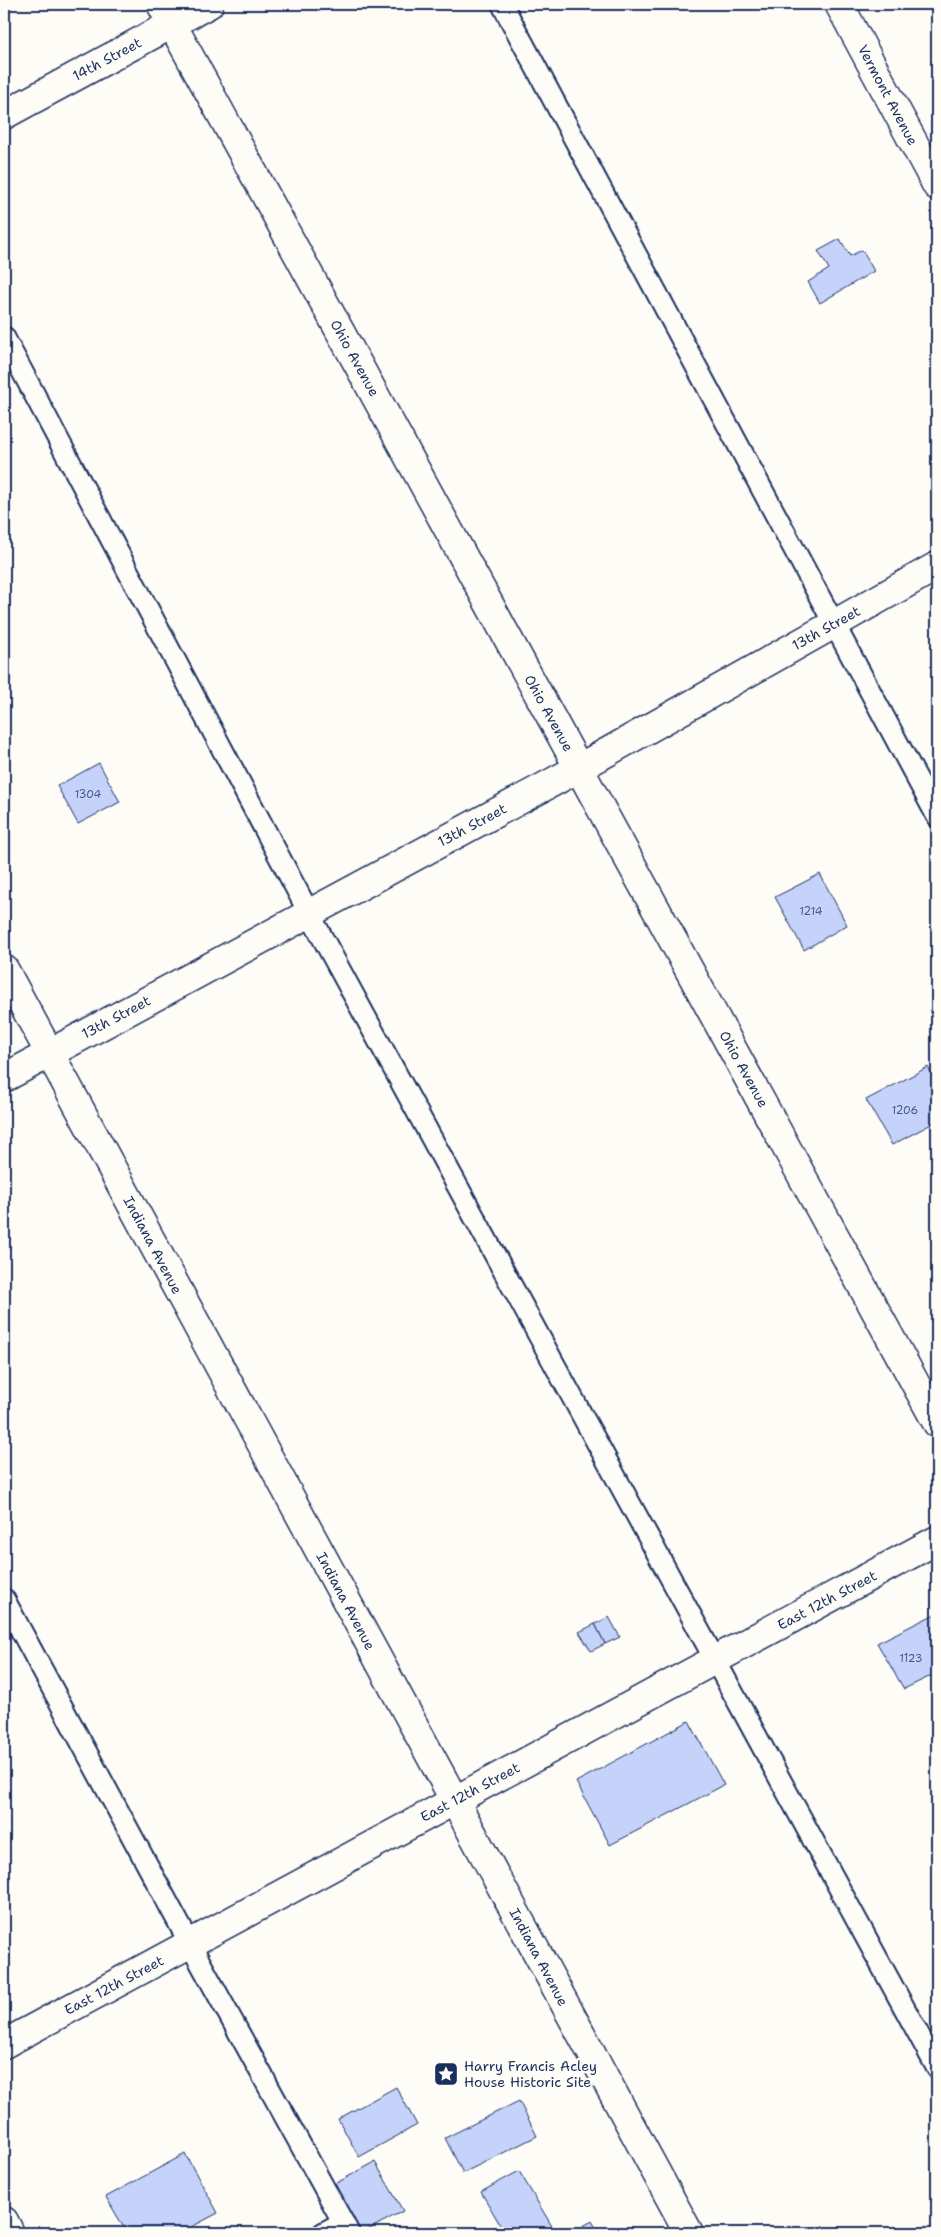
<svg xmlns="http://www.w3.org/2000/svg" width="941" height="2237" viewBox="0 0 941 2237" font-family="'Shantell Sans',sans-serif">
<rect width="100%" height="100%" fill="#fdfcf7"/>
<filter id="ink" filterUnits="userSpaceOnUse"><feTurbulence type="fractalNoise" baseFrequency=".02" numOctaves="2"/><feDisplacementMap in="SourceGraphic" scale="10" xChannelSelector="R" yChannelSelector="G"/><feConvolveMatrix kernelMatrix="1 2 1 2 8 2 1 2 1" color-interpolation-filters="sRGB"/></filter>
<g filter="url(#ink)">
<g fill="#c5d2f9" stroke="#1b2f5e">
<polygon points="840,239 850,256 862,250 874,271 820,303 808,282 829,269 818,251"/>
<polygon points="99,763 120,802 78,824 57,786"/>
<polygon points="820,874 847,925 804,950 775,897"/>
<polygon points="928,1067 937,1085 937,1121 892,1145 866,1100"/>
<polygon points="937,1613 937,1673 904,1689 877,1643"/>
<polygon points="609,1617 620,1637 605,1644 595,1624"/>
<polygon points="595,1624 605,1644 591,1651 579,1632"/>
<polygon points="689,1721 724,1785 610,1845 576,1782"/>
<polygon points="396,2087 417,2125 359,2157 338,2119"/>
<polygon points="519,2101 537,2136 463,2173 445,2138"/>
<polygon points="185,2154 218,2213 180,2233 127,2233 106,2197"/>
<polygon points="375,2162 403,2211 362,2233 357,2233 331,2186"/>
<polygon points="519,2171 556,2233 505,2233 481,2192"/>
<polygon points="592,2221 599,2233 571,2233"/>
</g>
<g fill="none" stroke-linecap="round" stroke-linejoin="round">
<defs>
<g id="lane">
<polyline points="502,4 937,816"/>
<polyline points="4,337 309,913 937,2068"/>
<polyline points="4,1599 190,1944 349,2233"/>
<polyline points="323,2233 343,2222"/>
</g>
<g id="street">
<polyline points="161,4 937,1423"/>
<polyline points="839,4 937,186"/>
<polyline points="4,115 209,4"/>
<polyline points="4,1078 579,768 937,566"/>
<polyline points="4,2044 937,1540"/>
<polyline points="4,2221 10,2233"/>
</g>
<polyline id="secondary" points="4,969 689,2233"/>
</defs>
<use href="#lane" stroke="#1b2f5e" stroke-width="24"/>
<use href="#street" stroke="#1b2f5e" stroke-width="31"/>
<use href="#secondary" stroke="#1b2f5e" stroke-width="31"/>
<use href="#lane" stroke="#fdfcf7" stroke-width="20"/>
<use href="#street" stroke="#fdfcf7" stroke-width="28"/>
<use href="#secondary" stroke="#fdfcf7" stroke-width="28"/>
</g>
</g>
<defs>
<symbol id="sight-square" viewBox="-11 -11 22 22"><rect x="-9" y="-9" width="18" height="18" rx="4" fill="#1b2f5e" stroke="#fdfcf7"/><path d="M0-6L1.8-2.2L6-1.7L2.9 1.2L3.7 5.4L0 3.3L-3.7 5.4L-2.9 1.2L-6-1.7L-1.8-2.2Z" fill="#fff"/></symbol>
</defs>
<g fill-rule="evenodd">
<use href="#sight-square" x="432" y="2060" width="28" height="28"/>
</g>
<g text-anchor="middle" stroke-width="4.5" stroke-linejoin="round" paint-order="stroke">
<g font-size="11" fill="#465885">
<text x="88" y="798">1304</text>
<text x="811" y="915">1214</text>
<text x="905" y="1114">1206</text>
<text x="911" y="1662">1123</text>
</g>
<g font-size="14" fill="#1b2f5e" stroke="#fdfcf7">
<text transform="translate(107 59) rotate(-28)" y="5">14th Street</text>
<text transform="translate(888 95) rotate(62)" y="5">Vermont Avenue</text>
<text transform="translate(355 358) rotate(61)" y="5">Ohio Avenue</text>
<text transform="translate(826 628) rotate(-29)" y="5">13th Street</text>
<text transform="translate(549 713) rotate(61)" y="5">Ohio Avenue</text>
<text transform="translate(472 825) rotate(-28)" y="5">13th Street</text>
<text transform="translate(116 1017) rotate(-28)" y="5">13th Street</text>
<text transform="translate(744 1069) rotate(61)" y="5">Ohio Avenue</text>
<text transform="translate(153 1245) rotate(62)" y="5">Indiana Avenue</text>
<text transform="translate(827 1600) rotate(-28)" y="5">East 12th Street</text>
<text transform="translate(346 1601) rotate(62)" y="5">Indiana Avenue</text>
<text transform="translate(470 1792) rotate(-28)" y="5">East 12th Street</text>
<text transform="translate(539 1957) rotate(62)" y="5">Indiana Avenue</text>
<text transform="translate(114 1985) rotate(-28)" y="5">East 12th Street</text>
</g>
<g font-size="14" fill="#1b2f5e" stroke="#fdfcf7" text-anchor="start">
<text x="464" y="2071">Harry Francis Acley<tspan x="464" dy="16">House Historic Site</tspan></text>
</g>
</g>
<rect width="941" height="2237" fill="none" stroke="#fdfcf7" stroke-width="20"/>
<rect x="10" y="10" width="921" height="2217" fill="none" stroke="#1b2f5e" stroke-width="2" filter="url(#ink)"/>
</svg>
